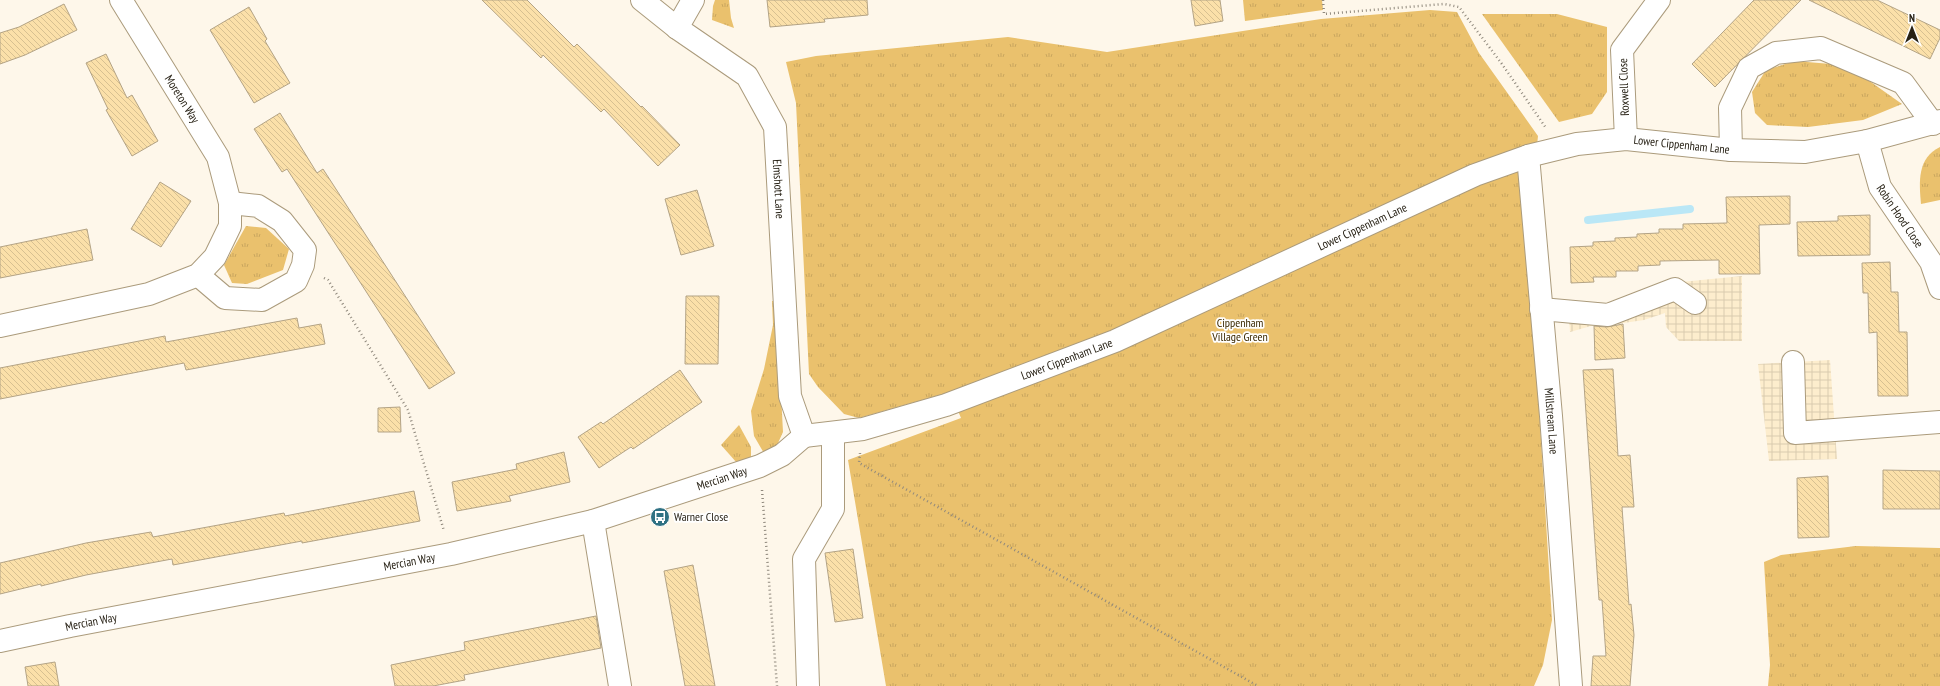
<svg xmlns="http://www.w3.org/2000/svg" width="1940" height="686" viewBox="0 0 1940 686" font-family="'PT Sans Narrow',sans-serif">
<defs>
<pattern id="industrial-grid" width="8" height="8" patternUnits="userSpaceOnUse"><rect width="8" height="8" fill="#fdedcd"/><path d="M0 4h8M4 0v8" fill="none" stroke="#d9cbaf"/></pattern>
<pattern id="grass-tufts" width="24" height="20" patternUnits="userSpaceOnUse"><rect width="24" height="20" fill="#eac16d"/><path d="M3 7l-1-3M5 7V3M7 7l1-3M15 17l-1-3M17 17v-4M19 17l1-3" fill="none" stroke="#c9a65e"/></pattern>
<pattern id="building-back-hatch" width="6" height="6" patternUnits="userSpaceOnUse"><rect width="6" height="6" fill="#fbe0a9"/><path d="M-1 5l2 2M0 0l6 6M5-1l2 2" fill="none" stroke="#d7c091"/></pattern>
</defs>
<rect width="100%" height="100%" fill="#fef7ea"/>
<g fill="url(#industrial-grid)">
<polygon points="1742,276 1742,341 1679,341 1666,327 1665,313 1644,320 1610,325 1598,324 1570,332 1568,303 1621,307 1681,282"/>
<polygon points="1830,360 1837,459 1769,461 1758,364"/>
</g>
<g fill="url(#grass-tufts)">
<polygon points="715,0 729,0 731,18 734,28 712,20 713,6"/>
<polygon points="1243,0 1322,0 1323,10 1245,21"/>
<polygon points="1430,10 1457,12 1479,53 1538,136 1531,202 1531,275 1552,620 1543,665 1534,686 886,686 848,460 961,418 950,392 859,418 844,414 818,387 809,374 796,103 786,62 816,56 1008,37 1107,52 1321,19"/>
<polygon points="1482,14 1557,14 1607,27 1607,92 1592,114 1559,122"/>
<polygon points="1795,61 1831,64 1868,80 1902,104 1863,120 1808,127 1767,125 1755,113 1752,92 1766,70"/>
<path d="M1940,147v53l-19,4c-2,-22 -4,-46 19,-57z"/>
<polygon points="246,226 266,228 289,249 283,270 247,284 232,283 224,265"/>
<polygon points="772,301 776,301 783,432 774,452 765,455 754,436 751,411 764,369 773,325"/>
<polygon points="739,425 751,447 751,459 737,463 721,445"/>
<polygon points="1856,546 1940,548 1940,686 1768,686 1770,665 1764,562 1781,555"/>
</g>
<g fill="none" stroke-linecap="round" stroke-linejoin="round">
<polyline stroke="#bae7f6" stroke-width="8" points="1588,220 1690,209"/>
</g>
<g fill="url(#building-back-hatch)" stroke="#b3a385">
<polygon points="482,0 527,0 574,47 577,44 641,107 642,106 680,145 658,166 604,109 601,112 543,55 541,58"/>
<polygon points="767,0 867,0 868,15 824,19 825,22 770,27"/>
<polygon points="1191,0 1220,0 1223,21 1195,26"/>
<polygon points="1754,0 1801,0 1715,87 1692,64"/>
<polygon points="1809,0 1877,0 1940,30 1940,38 1930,59"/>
<polygon points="64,4 77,30 25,55 0,64 0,33 19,27"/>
<polygon points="249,7 267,39 265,41 290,83 254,103 210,30"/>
<polygon points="106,54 127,98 132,95 158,141 132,156 106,110 108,109 86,63"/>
<polygon points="280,113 317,173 323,169 455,373 429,389 287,169 282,172 254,129"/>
<polygon points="160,182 191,201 161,247 131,229"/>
<polygon points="697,190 714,246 681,255 665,199"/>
<polygon points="1790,196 1790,224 1759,225 1760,274 1719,274 1719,260 1660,261 1660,265 1638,266 1638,271 1616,271 1616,277 1593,277 1594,282 1571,283 1570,247 1593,246 1593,242 1615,241 1615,238 1637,237 1637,234 1659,233 1659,229 1683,229 1683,224 1727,223 1726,197"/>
<polygon points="1870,215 1870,255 1798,256 1797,222 1838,221 1838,216"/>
<polygon points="87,229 93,260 0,278 0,247"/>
<polygon points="1890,262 1891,292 1898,292 1899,332 1907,332 1908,396 1878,396 1877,332 1869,333 1868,293 1863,293 1862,263"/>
<polygon points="686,296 719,296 718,364 685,364"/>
<polygon points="297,318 299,328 321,324 325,344 186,370 184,363 0,399 0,368 165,336 166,342"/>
<polygon points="1623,324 1625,358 1595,360 1594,326 1607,327"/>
<polygon points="1613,369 1618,456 1630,455 1634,507 1622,507 1629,605 1631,604 1634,635 1630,686 1591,686 1593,656 1606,656 1602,600 1599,600 1583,370"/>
<polygon points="680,370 702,402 633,449 631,447 599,468 578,437 601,422 603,424"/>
<polygon points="400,407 401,432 378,432 378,408"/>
<polygon points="564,452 570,482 509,496 511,501 457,511 452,482 517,469 516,464"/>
<polygon points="1883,470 1940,471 1940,509 1883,509"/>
<polygon points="1828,476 1829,537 1798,538 1797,478"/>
<polygon points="414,491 420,521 302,543 302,541 173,565 172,559 86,575 41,586 41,584 0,594 0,563 86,543 151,532 153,537 284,513 285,516"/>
<polygon points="853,549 863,618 835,622 825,553"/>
<polygon points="693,565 715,686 685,686 664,571"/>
<polygon points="596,616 601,648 464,675 465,680 433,686 395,686 391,665 465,650 464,642"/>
<polygon points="55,662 59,686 28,686 25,667"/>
</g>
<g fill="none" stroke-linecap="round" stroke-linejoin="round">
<defs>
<g id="minor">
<path id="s1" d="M642,0l35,28 70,48 28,51 15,269 14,40"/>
<polyline points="677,28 693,0"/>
<polyline points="1626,139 1622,50 1659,0"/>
<path id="s2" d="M1867,141l13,46 51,75 9,26"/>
<polyline points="1731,150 1730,108 1749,68 1776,53 1821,48 1903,83 1933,124"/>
<path id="s3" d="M1528,156l23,260 20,270"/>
<polyline points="198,275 225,298 262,300 296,281 303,265 305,250 282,221 258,206 230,203"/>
<polyline points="1541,309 1608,315 1675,289 1695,303"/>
<polyline points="0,326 149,294 198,275 215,257 230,226 230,203 218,157 121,0"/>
<polyline points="1793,362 1795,433 1940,422"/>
<path id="s4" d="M804,436l59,-7 83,-24 169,-64 360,-166 53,-19 49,-12 49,-5 105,11 74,2 62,-11 73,-20"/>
<polyline points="593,521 620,686"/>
<path id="s5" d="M0,641l70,-15 381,-72 142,-33 167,-55 22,-11 22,-19"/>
<polyline points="808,686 804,559 833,509 833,433"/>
</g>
</defs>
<use href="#minor" stroke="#ab9b7c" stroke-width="24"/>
<g stroke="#90897d" stroke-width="2.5" stroke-dasharray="1 3" stroke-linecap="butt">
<polyline points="1323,0 1324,14 1444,4 1459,7 1502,64 1546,128"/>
<polyline points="324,278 328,280 408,410 444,531"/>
<polyline points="860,453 859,463 1258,686"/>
<polyline points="762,490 777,686"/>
</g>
<use href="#minor" stroke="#fff" stroke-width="22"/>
</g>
<defs>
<symbol id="bus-disc" viewBox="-11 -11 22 22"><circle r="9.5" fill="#2f7183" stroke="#fff"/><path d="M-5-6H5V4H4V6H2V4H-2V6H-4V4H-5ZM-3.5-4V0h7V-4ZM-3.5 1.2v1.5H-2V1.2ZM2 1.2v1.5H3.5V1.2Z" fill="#fff"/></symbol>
</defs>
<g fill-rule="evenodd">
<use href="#bus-disc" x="649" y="506" width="22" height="22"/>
</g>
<g text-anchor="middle" stroke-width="3.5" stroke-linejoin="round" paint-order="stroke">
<g font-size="12" fill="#272115" stroke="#fff">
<text transform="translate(1624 87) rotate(-92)" y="4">Roxwell Close</text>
<text transform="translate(182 99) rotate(58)" y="4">Moreton Way</text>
<text dy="4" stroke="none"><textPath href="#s4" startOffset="935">Lower Cippenham Lane</textPath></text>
<text dy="4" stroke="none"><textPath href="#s1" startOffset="250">Elmshott Lane</textPath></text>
<text dy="4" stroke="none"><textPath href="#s2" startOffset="83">Robin Hood Close</textPath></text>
<text dy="4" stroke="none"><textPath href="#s4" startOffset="599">Lower Cippenham Lane</textPath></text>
<text dy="4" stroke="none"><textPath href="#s4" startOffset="275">Lower Cippenham Lane</textPath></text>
<text dy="4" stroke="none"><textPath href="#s3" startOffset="266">Millstream Lane</textPath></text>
<text dy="4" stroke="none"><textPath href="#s5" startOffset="741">Mercian Way</textPath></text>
<text dy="4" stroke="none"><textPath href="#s5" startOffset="417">Mercian Way</textPath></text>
<text dy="4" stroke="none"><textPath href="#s5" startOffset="93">Mercian Way</textPath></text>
</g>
<g font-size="12" fill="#3a2800" stroke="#fff">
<text x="1240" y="327">Cippenham<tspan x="1240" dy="14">Village Green</tspan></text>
</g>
<g font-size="12" fill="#272115" stroke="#fff" text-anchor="start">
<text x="674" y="521">Warner Close</text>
</g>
</g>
<g transform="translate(1912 28)" stroke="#ffffff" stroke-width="3" paint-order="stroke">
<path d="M0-3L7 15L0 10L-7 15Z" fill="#272115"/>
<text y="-6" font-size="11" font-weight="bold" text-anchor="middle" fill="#272115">N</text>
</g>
</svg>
